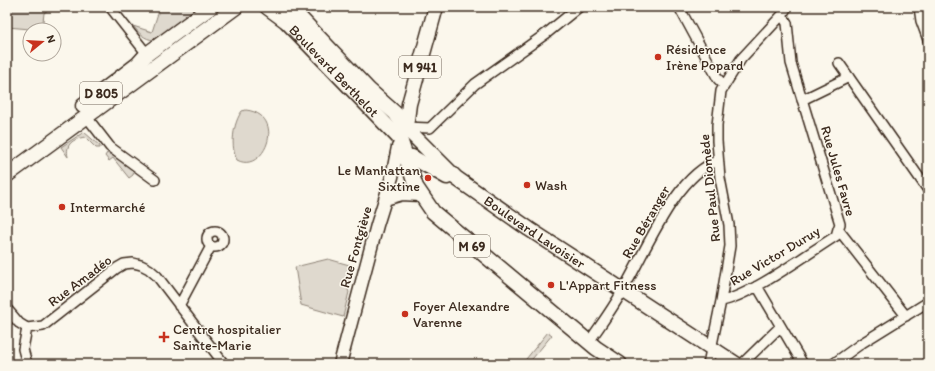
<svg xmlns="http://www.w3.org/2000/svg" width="935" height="371" viewBox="0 0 935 371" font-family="Itim,sans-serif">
  <rect width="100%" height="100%" fill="#fbf7ec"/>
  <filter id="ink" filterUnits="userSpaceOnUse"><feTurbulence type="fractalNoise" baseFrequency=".025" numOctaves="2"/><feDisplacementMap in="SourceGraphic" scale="8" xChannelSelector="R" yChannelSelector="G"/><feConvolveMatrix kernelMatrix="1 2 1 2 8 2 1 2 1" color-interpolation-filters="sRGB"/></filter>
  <g filter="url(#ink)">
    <path fill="#dfd9ce" stroke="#8d8276" d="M7 7H52L44 13 42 30 7 27Z
      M160 7H201L154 40C144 39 140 34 133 26L152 32Z
      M246 110C288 115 264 175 237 160 230 147 233 123 242 111Z
      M84 132 100 146V148H96L85 137C73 139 65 144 68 157L61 147Z
      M107 153C116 157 127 163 134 171L133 175 129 178 113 158 109 161 105 156Z
      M328 259 353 266 347 279H349L347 288 349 292 343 317 301 305 295 267Z
      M548 332 552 335 528 364H522Z"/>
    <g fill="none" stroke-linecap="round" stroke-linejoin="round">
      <g stroke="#3b2a1e" stroke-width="12">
        <path id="minor" d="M110 7 147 54
          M679 7 718 79 724 85
          M919 7 921 21 928 40
          M782 15 787 23 791 63 840 224 838 229 906 316
          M839 63 928 190
          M802 100 849 77
          M86 116 110 147 155 180
          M405 127 430 128 475 84 547 33 579 7
          M207 239a8 8 0 1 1 16 0a8 8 0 1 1-16 0Z
          M757 286 803 364
          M721 301C749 297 810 252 836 236L838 229
          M179 306 211 246
          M7 309 19 323 27 328 23 349 27 364
          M27 328 43 326 117 268 124 264 133 263 141 265 149 269 157 276 224 364
          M589 342C601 324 614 307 624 288 646 251 676 174 718 161
          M708 364 721 301 730 246 729 225 720 178 717 141V125L721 91 741 59 782 15 787 7
          M742 364 780 327
          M833 364 862 343 928 302"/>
      </g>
      <g stroke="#3b2a1e" stroke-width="15">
        <path id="secondary" d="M385 199 402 194 420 195
          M340 364 377 225 392 177 398 147"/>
      </g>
      <g stroke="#3b2a1e" stroke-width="17">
        <g id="primary">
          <path id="s1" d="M267 7 286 21 400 139"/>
          <path id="s2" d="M290 7 369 90 395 113 405 127 456 178 529 229 736 364"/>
          <path d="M83 106 138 64 147 54 211 7"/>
          <path d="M403 131 407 120 409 104 436 7"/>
          <path d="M400 139 416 187 433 212 596 348 620 364"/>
          <path d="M398 156 412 157 447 177"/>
          <path d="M7 175 236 7"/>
        </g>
      </g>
      <use href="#minor" stroke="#fbf7ec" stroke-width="9"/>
      <use href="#secondary" stroke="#fbf7ec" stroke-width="12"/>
      <use href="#primary" stroke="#fbf7ec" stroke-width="14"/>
    </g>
  </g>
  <g fill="#c8321e" stroke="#fbf7ec" stroke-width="1.5">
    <circle cx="658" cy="57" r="4"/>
    <circle cx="428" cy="178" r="4"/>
    <circle cx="527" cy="185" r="4"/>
    <circle cx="62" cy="207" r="4"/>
    <circle cx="551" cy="285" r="4"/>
    <circle cx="405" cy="314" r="4"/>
    <path d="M162 331h4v4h4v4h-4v4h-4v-4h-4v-4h4z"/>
  </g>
  <g text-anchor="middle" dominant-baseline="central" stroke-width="3" stroke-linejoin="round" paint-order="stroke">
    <g fill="#fbf7ec" stroke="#75685c" stroke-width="1">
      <rect x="399" y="56" width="42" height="22" rx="3"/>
      <rect x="80" y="82" width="42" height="22" rx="3"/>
      <rect x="454" y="235" width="36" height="22" rx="3"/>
    </g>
    <g font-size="13" font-weight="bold" fill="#3b2a1e">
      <text x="420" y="67">M 941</text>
      <text x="101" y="93">D 805</text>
      <text x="472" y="246">M 69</text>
    </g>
    <g font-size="14" fill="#3b2a1e" stroke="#fbf7ec" text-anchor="start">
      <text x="666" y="49">Résidence<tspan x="666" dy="16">Irène Popard</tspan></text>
      <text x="420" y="170" text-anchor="end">Le Manhattan<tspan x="420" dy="16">Sixtine</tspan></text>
      <text x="535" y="185">Wash</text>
      <text x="70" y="207">Intermarché</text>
      <text x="559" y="285">L'Appart Fitness</text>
      <text x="413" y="306">Foyer Alexandre<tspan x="413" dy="16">Varenne</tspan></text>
      <text x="173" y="329">Centre hospitalier<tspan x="173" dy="16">Sainte-Marie</tspan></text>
    </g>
    <g font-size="14" fill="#3b2a1e" stroke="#fbf7ec">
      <text stroke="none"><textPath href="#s1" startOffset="93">Boulevard Berthelot</textPath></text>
      <text transform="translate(838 171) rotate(74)">Rue Jules Favre</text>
      <text transform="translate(710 188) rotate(-96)">Rue Paul Diomède</text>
      <text transform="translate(646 222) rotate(-60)">Rue Béranger</text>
      <text stroke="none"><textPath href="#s2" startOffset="334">Boulevard Lavoisier</textPath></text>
      <text transform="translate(356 247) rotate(-74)">Rue Fontgiève</text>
      <text transform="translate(775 256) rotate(-31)">Rue Victor Duruy</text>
      <text transform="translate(80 281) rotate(-37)">Rue Amadéo</text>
    </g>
  </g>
  <rect width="935" height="371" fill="none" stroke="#fbf7ec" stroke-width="24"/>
  <rect x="12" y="12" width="911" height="347" fill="none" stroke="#3b2a1e" stroke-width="1.5" filter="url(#ink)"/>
  <g transform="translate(42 42) rotate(72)"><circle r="19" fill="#fbf7ec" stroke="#aea59a"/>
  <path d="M0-3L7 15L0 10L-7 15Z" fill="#c8321e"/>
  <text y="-6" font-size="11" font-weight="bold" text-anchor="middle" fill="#3b2a1e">N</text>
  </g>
</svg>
